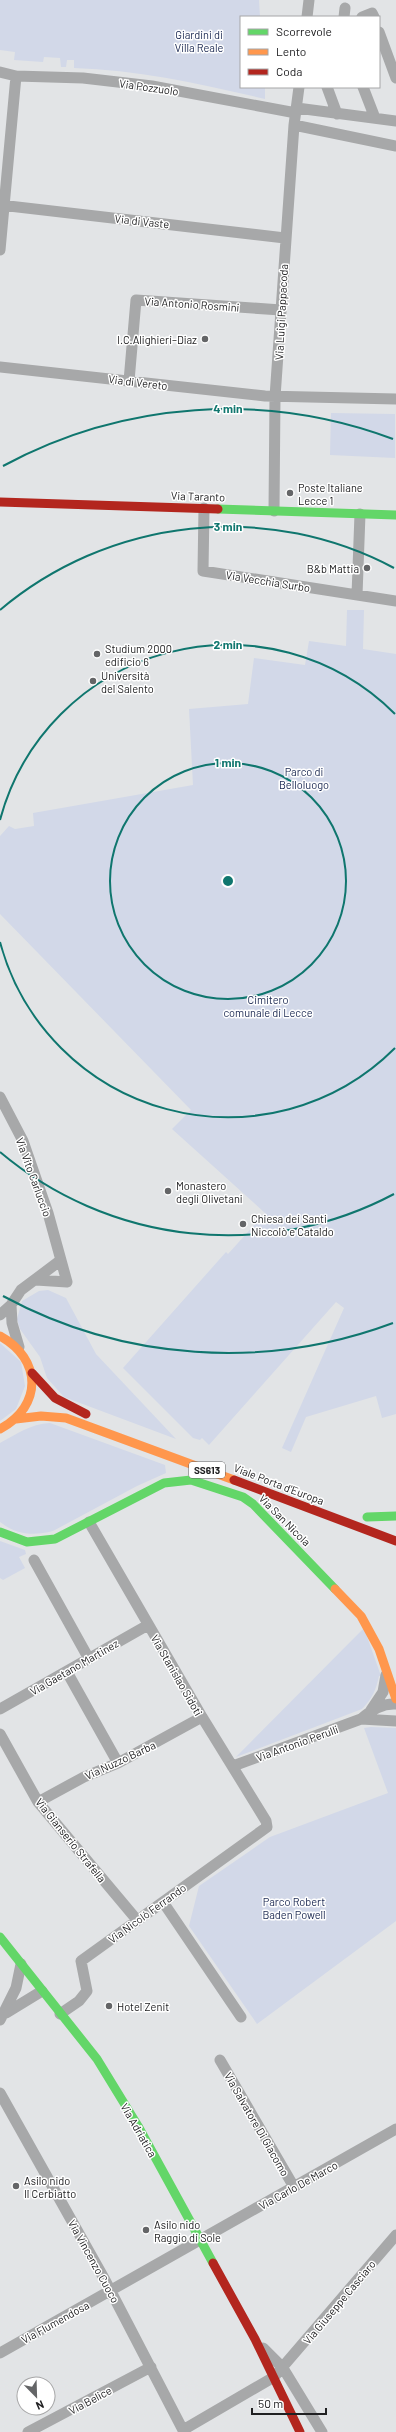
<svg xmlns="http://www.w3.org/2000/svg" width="396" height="2432" viewBox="0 0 396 2432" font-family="Barlow,sans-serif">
  <rect width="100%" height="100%" fill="#e2e4e6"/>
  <path fill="#d2d8e8" d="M0 0H259L260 17H241V87H265V99C202 84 138 70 74 68V60H67L66 67H61L60 58 44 57 43 62 14 60 15 52 0 50Z
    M331 413 395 414V458L330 455Z
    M347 610H364L363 649 396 654V1414L382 1418 376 1396 306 1417 291 1452 282 1448 344 1308 336 1302 209 1445 202 1438 200 1440 193 1438 123 1368 226 1252 228 1254 265 1213 172 1129 191 1110 0 914V836L9 826 15 829 34 826 33 813 193 785 189 709 248 704 254 658 305 665 309 641 346 646Z
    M48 1290 66 1298 96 1354 176 1439 64 1397 47 1378 40 1357 20 1329 17 1319 22 1301 39 1291Z
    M0 1343 21 1362 25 1386 16 1409 0 1421Z
    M50 1423 165 1465 166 1473 137 1486 53 1531C33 1536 17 1535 0 1522V1443C17 1434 30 1424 50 1423Z
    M0 1541 25 1550 26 1554 19 1557 25 1568 3 1580 0 1578Z
    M364 1628 381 1676H379C376 1690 372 1699 362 1709L236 1757Z
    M371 1727 396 1728V1921L257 2024 189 1926 199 1886 270 1837 388 1793 364 1728Z"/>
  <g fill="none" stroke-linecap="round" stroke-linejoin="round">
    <path stroke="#a7a8a9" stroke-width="11" d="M307 17 309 0
      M344 17 345 8
      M362 17 372 13 374 17
      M379 32 396 78
      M0 72 16 76 83 78 152 86 296 113
      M327 87 337 114
      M363 87 375 118
      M297 108 396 121
      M294 125 396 146
      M0 205 285 238
      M0 250 16 76
      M0 367 265 396 396 399
      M129 381 136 300 281 310
      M204 508 203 571 396 601
      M274 511 275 397 294 125 299 87
      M357 595 360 514
      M0 1097 23 1141 48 1213 67 1282 36 1280
      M11 1305 12 1323 19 1347
      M0 1315 11 1305 21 1290 61 1260
      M34 1560 89 1659
      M67 1672 118 1763
      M0 1709 148 1625
      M371 1710 383 1692 386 1675
      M361 1719C371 1710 382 1703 396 1704
      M0 1734 38 1802 137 1920
      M233 1766 361 1719 396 1721
      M38 1802 84 1777 118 1763 202 1717
      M163 1902 241 2017
      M6 2013 42 1991
      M60 2014 79 2001 87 1991 81 1961 267 1827 266 1821 202 1717 89 1522
      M0 2020 16 1988 21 1964
      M220 2060 294 2187
      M0 2093 105 2280 184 2432
      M263 2348 283 2368 322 2432
      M0 2353 396 2129
      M183 2430 274 2377 396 2235
      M28 2432 151 2367"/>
    <path stroke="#63d668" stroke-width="9" d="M218 509 396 515
      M367 1517 396 1516
      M0 1532 27 1542 55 1539 164 1483 191 1480 243 1497 253 1504 335 1589
      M0 1937 97 2059 138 2126 213 2263"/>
    <path stroke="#ff974d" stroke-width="9" d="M0 1336C42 1359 43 1406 0 1429
      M16 1419 41 1416 66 1418 234 1480
      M335 1589 361 1616 379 1649 396 1699"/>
    <path stroke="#b3261e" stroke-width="9" d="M0 502 218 509
      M32 1373 55 1398 86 1414
      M234 1480 396 1541
      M213 2263 255 2339 300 2432"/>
  </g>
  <g fill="none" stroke="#0f766e" stroke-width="2">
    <circle cx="228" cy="881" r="118"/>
    <path d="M395 1048A236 236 0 0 1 0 942M0 820A236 236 0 0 1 395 714"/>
    <path d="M394 1194A354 354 0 0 1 0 1152M0 610A354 354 0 0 1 394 568"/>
    <path d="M393 1323A472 472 0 0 1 3 1296M3 466A472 472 0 0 1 393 439"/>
  </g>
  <g fill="#646567" stroke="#fff" stroke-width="1.5">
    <circle cx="205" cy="339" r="4"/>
    <circle cx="290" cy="493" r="4"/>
    <circle cx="367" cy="568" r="4"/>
    <circle cx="97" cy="654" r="4"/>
    <circle cx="93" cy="681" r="4"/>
    <circle cx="168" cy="1191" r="4"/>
    <circle cx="243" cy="1224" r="4"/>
    <circle cx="109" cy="2006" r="4"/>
    <circle cx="16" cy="2186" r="4"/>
    <circle cx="146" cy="2230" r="4"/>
  </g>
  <g text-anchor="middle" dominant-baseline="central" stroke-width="3" stroke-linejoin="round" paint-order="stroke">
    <rect fill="#fff" stroke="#636364" stroke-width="1" x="189" y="1462" width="36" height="16" rx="3"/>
    <g font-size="10" font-weight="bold" fill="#202022">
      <text x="207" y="1470">SS613</text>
    </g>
    <g font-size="11" fill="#192750" stroke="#fff">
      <text x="199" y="34">Giardini di<tspan x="199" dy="13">Villa Reale</tspan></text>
      <text x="304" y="771">Parco di<tspan x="304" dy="13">Belloluogo</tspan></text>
      <text x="268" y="999">Cimitero<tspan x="268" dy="13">comunale di Lecce</tspan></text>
      <text x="294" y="1901">Parco Robert<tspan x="294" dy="13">Baden Powell</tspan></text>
    </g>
    <g font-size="11" fill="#202022" stroke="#fff">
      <text transform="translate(149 87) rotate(8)">Via Pozzuolo</text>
      <text transform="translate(142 221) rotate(6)">Via di Vaste</text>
      <text transform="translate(192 304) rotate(4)">Via Antonio Rosmini</text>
      <text transform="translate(281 312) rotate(-87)">Via Luigi Pappacoda</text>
      <text transform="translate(138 382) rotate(7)">Via di Vereto</text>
      <text transform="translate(198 496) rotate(2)">Via Taranto</text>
      <text transform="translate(268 581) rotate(9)">Via Vecchia Surbo</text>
      <text transform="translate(34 1177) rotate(70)">Via Vito Carluccio</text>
      <text transform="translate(279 1484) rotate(21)">Viale Porta d'Europa</text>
      <text transform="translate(285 1520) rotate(45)">Via San Nicola</text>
      <text transform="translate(74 1667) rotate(-30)">Via Gaetano Martinez</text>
      <text transform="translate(177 1675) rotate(60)">Via Stanislao Sidoti</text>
      <text transform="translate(297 1743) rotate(-20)">Via Antonio Perulli</text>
      <text transform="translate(120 1760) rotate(-25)">Via Nuzzo Barba</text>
      <text transform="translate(71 1840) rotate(51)">Via Gianserio Strafella</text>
      <text transform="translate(147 1913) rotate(-36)">Via Nicolò Ferrando</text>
      <text transform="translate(257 2124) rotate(60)">Via Salvatore Di Giacomo</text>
      <text transform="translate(139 2130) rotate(60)">Via Adriatica</text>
      <text transform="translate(298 2185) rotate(-29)">Via Carlo De Marco</text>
      <text transform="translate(94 2261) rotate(61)">Via Vincenzo Cuoco</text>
      <text transform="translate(339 2302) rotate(-50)">Via Giuseppe Casciaro</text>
      <text transform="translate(55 2322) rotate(-29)">Via Flumendosa</text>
      <text transform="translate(90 2400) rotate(-28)">Via Belice</text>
    </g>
    <g font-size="11" fill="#202022" stroke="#fff" text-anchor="start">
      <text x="197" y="339" text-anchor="end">I.C.Alighieri–Diaz</text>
      <text x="298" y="487">Poste Italiane<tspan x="298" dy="13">Lecce 1</tspan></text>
      <text x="359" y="568" text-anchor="end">B&amp;b Mattia</text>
      <text x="105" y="648">Studium 2000<tspan x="105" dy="13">edificio 6</tspan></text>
      <text x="101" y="675">Università<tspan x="101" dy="13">del Salento</tspan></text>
      <text x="176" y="1185">Monastero<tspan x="176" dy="13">degli Olivetani</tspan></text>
      <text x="251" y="1218">Chiesa dei Santi<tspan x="251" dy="13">Niccolò e Cataldo</tspan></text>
      <text x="117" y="2006">Hotel Zenit</text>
      <text x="24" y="2180">Asilo nido<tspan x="24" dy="13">Il Cerbiatto</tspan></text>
      <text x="154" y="2224">Asilo nido<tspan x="154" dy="13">Raggio di Sole</tspan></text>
    </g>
  </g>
  <circle cx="228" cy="881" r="6" fill="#0f766e" stroke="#fff" stroke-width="2"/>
  <g font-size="12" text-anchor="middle" font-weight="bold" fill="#0f766e" stroke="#fff" stroke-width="3" stroke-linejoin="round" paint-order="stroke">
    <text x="228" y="413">4 min</text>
    <text x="228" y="531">3 min</text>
    <text x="228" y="649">2 min</text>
    <text x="228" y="767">1 min</text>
  </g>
  <rect x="240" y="16" width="140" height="72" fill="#ffffff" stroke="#a6a6a7"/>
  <rect x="248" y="29" width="20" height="6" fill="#63d668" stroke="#a6a6a7"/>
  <text x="276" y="36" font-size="12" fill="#202022">Scorrevole</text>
  <rect x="248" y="49" width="20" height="6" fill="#ff974d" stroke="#a6a6a7"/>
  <text x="276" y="56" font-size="12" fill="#202022">Lento</text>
  <rect x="248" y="69" width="20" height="6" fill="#b3261e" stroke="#a6a6a7"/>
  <text x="276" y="76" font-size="12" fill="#202022">Coda</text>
  <g transform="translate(36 2396) rotate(157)"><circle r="19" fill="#ffffff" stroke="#a6a6a7"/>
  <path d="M0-3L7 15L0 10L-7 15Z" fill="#646567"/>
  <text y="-6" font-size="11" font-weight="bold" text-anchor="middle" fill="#202022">N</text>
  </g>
  <path d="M252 2408v6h74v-6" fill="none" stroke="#202022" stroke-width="2"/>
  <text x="258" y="2408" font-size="12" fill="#202022" stroke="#ffffff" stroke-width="3" paint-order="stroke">50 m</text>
</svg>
